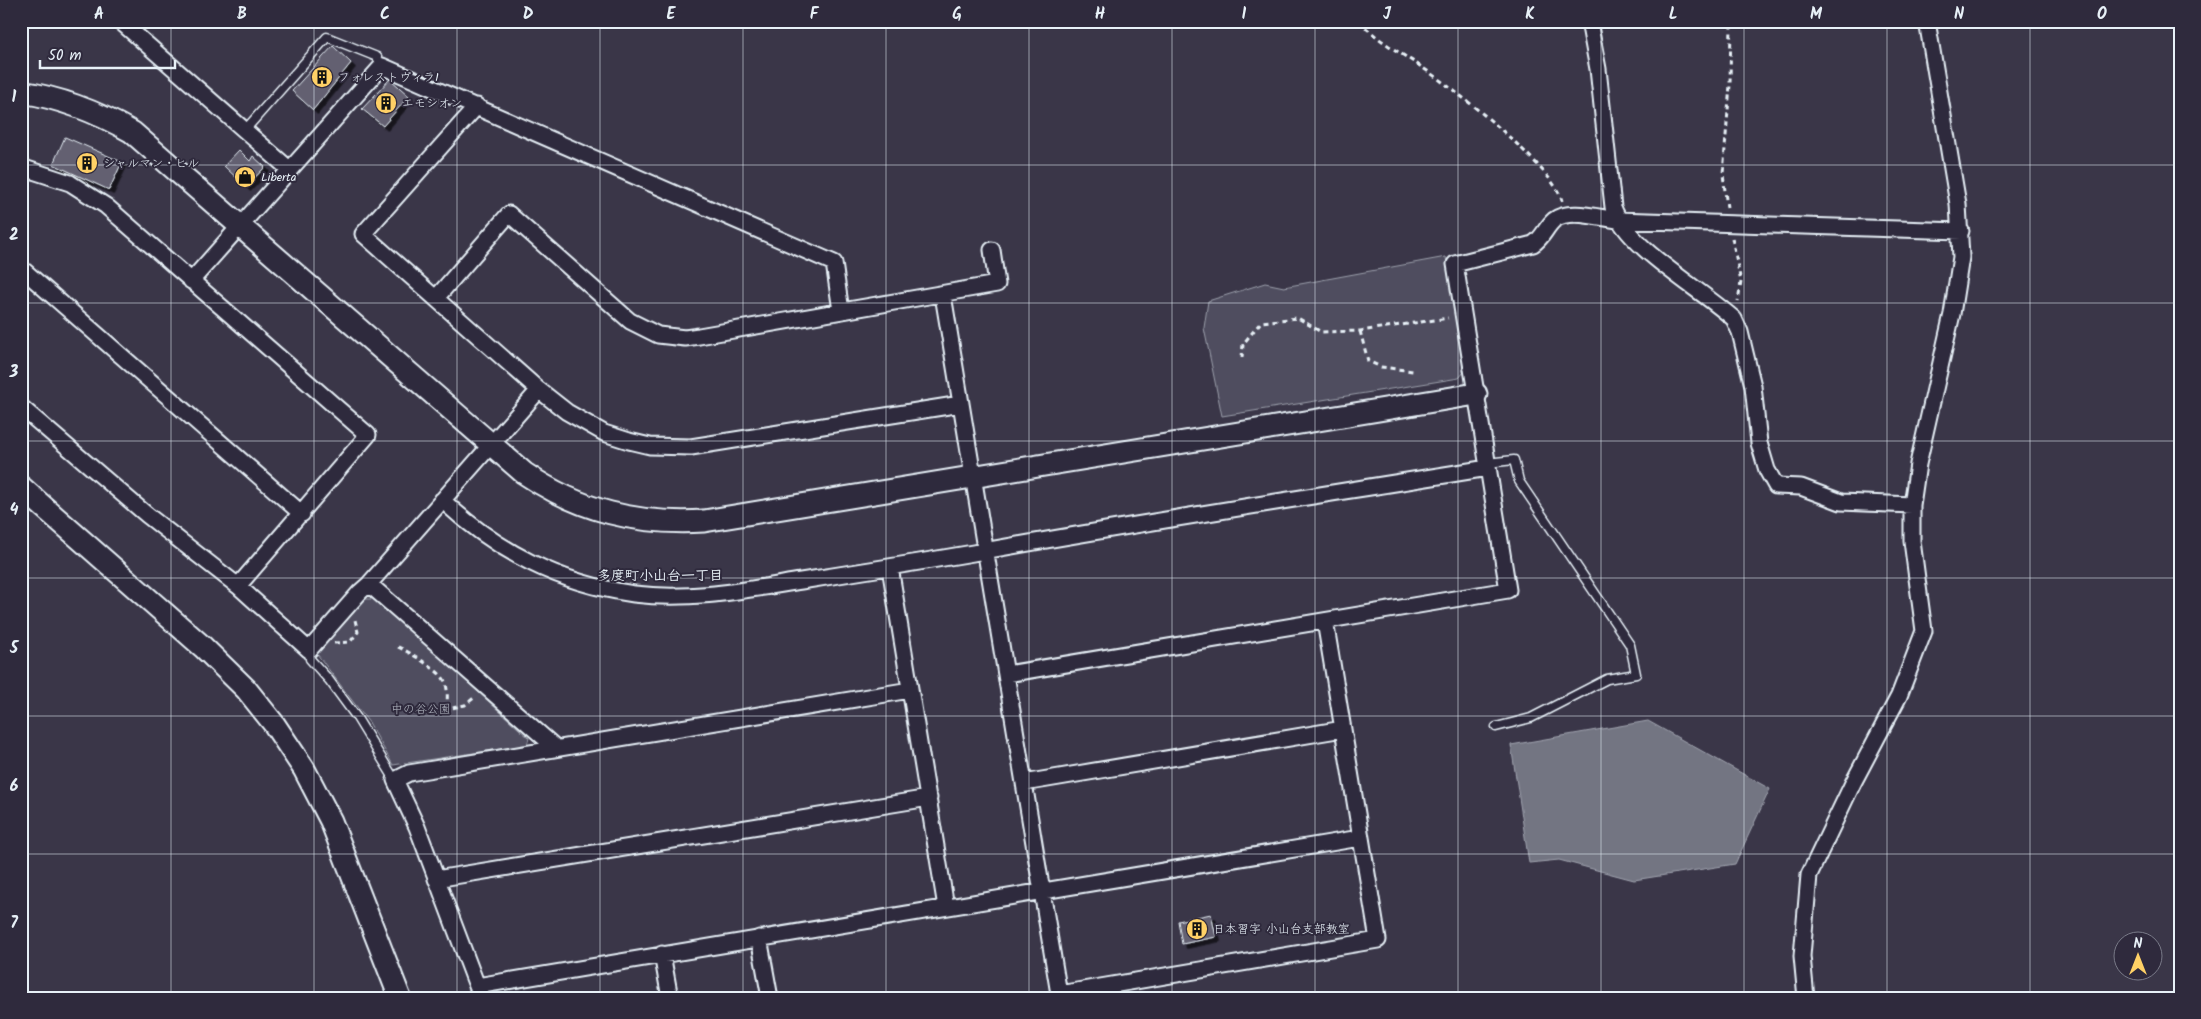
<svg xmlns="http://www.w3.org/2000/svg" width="2201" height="1019" viewBox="0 0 2201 1019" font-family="Kalam,'Klee One',sans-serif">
  <defs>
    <filter id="shadow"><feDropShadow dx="4.5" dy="4.5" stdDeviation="0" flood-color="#0009"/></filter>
  </defs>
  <rect width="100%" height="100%" fill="#3a3648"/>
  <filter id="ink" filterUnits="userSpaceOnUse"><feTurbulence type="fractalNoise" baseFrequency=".02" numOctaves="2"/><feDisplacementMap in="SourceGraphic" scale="10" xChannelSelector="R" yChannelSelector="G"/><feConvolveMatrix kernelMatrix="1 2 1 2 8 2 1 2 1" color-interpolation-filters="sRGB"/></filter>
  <g filter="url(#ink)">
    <path fill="#504e5f" stroke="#9ca0ac" d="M1446 257 1464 372 1459 378 1222 416 1204 328 1208 301 1265 283 1284 287Z
      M365 599H375L529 738 527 745 393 765 370 724 317 654V645L349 611Z"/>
    <path fill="#737482" stroke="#a2a6b1" d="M1648 721 1770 789 1735 864 1634 880 1559 860 1529 863 1511 745Z"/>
    <path fill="#636171" stroke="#e8f1f8" filter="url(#shadow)" d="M333 46 351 63 313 110 292 91Z
      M390 79 409 96 383 126 362 109Z
      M65 137 122 162 109 190 53 164Z
      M239 150 250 161 253 156 265 167 246 187 224 166Z
      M1211 914 1216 937 1182 944 1178 921Z"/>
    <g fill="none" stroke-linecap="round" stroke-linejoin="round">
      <g stroke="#e8f1f8" stroke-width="11">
        <path id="lane" d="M245 130 327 37 377 57 382 66
          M1487 463 1514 460 1519 481 1630 645 1636 674 1607 679 1531 718 1496 727
          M309 650 310 659 329 680 357 718 395 780"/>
      </g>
      <g stroke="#e8f1f8" stroke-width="19">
        <path id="street" d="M120 21 290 170
          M1589 21 1598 69 1613 207C1627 248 1701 289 1734 319L1740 332 1753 386 1759 443 1767 470 1776 486 1801 487 1841 502 1912 505
          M477 106 363 234 539 390 567 412 604 433 629 441 650 446 691 447 961 404
          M21 167 70 183 106 206 368 435 238 586
          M21 268 302 514
          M191 281 382 66 834 263 841 311
          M943 295 1059 994 1378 940 1325 621
          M436 298 509 214 630 321 658 335 685 338 699 336 997 284 992 250
          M21 407 147 515 238 586 309 650 360 592 369 584 539 390
          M442 500C497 551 557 583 634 594 691 601 745 590 801 581 858 572 915 563 973 553 1144 522 1316 496 1488 468
          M890 567 946 907
          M369 584 556 748
          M1007 674 1508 590 1455 264 1533 244C1543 238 1545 228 1554 220 1569 208 1599 218 1617 220L1961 231
          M910 690 409 773 395 780 417 827 477 986 1360 838
          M1024 783 1343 729
          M436 879 929 798
          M759 938 770 998
          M662 954 670 998
          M1806 998 1802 956 1809 875 1853 783 1899 696 1924 631 1912 541V505L1918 464 1952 314 1961 257 1958 204 1927 21"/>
      </g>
      <g stroke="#e8f1f8" stroke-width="25">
        <path id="secondary" d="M21 92C62 98 97 112 132 132L524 473C580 511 637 525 704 521L1476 394
          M21 487 203 647 246 689 274 724 304 769 331 821 400 998"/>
      </g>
      <path stroke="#e8f1f8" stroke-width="3" stroke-dasharray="5 4" stroke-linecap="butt" d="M1359 21C1377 40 1399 52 1420 66 1452 87 1554 167 1562 201
        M1727 208 1723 174 1730 85 1731 21
        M1732 238 1741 282 1738 301
        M1360 331 1368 361 1381 367 1413 371
        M1242 358 1243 344 1261 322 1298 318 1321 332 1360 331 1448 318
        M334 643 350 642 358 632 355 620
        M398 647C408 651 438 670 443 678 449 686 447 700 447 709
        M444 710 465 705 475 697"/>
      <use href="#lane" stroke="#2f2a3d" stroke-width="8"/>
      <use href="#street" stroke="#2f2a3d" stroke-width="15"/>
      <use href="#secondary" stroke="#2f2a3d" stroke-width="21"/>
    </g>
  </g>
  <path fill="none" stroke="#e8f1f8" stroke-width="1" stroke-opacity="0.55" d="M171 21V998M314 21V998M457 21V998M600 21V998M743 21V998M886 21V998M1029 21V998M1172 21V998M1315 21V998M1458 21V998M1601 21V998M1744 21V998M1887 21V998M2030 21V998M21 165H2180M21 303H2180M21 441H2180M21 578H2180M21 716H2180M21 854H2180"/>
  <defs>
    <g id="building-disc" transform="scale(1.125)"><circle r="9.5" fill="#ffd166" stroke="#2f2a3d"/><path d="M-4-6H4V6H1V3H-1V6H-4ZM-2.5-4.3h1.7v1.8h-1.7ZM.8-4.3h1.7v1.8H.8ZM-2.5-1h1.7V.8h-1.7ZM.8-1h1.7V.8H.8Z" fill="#111"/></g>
    <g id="shop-disc" transform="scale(1.125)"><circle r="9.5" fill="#ffd166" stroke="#2f2a3d"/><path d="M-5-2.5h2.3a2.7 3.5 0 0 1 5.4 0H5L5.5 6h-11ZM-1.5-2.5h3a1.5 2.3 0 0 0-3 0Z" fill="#111"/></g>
  </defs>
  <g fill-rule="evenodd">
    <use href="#building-disc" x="322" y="77"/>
    <use href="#building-disc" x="386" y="103"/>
    <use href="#building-disc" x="87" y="163"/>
    <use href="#shop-disc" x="245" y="177"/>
    <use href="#building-disc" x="1197" y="929"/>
  </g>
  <g text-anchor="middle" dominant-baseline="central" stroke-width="4" stroke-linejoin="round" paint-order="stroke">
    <g font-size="12" fill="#e8f1f8" stroke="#2f2a3d" text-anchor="start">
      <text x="338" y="77">フォレストヴィラ1</text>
      <text x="402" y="103">エモシオン</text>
      <text x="103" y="163">シャルマン・ヒル</text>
      <text x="261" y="177">Liberta</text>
      <text x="1213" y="929">日本習字 小山台支部教室</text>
    </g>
    <g font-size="12" fill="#b3b8c2" stroke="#2f2a3d">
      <text x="421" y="709">中の谷公園</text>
    </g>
    <g font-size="14" font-weight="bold" fill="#e8f1f8" stroke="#2f2a3d">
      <text x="660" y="576">多度町小山台一丁目</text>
    </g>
  </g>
  <rect width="2201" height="1019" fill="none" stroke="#2f2a3d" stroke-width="55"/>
  <g transform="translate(2138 956)"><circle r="24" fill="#2f2a3d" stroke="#797a88"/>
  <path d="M0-4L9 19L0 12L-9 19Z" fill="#ffd166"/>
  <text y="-8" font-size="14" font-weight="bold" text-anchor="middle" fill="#e8f1f8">N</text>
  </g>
  <path d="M40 60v8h135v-8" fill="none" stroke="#e8f1f8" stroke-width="2.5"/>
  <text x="48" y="60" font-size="15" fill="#e8f1f8" stroke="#2f2a3d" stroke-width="4" paint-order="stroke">50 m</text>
  <rect x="28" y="28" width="2146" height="964" fill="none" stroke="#e8f1f8" stroke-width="2"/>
  <g font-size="16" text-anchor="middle" font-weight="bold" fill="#e8f1f8">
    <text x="99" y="19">A</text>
    <text x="242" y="19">B</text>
    <text x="385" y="19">C</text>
    <text x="528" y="19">D</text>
    <text x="671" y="19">E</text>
    <text x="814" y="19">F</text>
    <text x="957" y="19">G</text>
    <text x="1100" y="19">H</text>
    <text x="1244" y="19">I</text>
    <text x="1387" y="19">J</text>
    <text x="1530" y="19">K</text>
    <text x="1673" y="19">L</text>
    <text x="1816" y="19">M</text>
    <text x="1959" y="19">N</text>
    <text x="2102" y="19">O</text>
    <text x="14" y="102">1</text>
    <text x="14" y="240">2</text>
    <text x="14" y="377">3</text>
    <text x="14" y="515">4</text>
    <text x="14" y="653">5</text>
    <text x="14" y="791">6</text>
    <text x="14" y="928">7</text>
  </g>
</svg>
